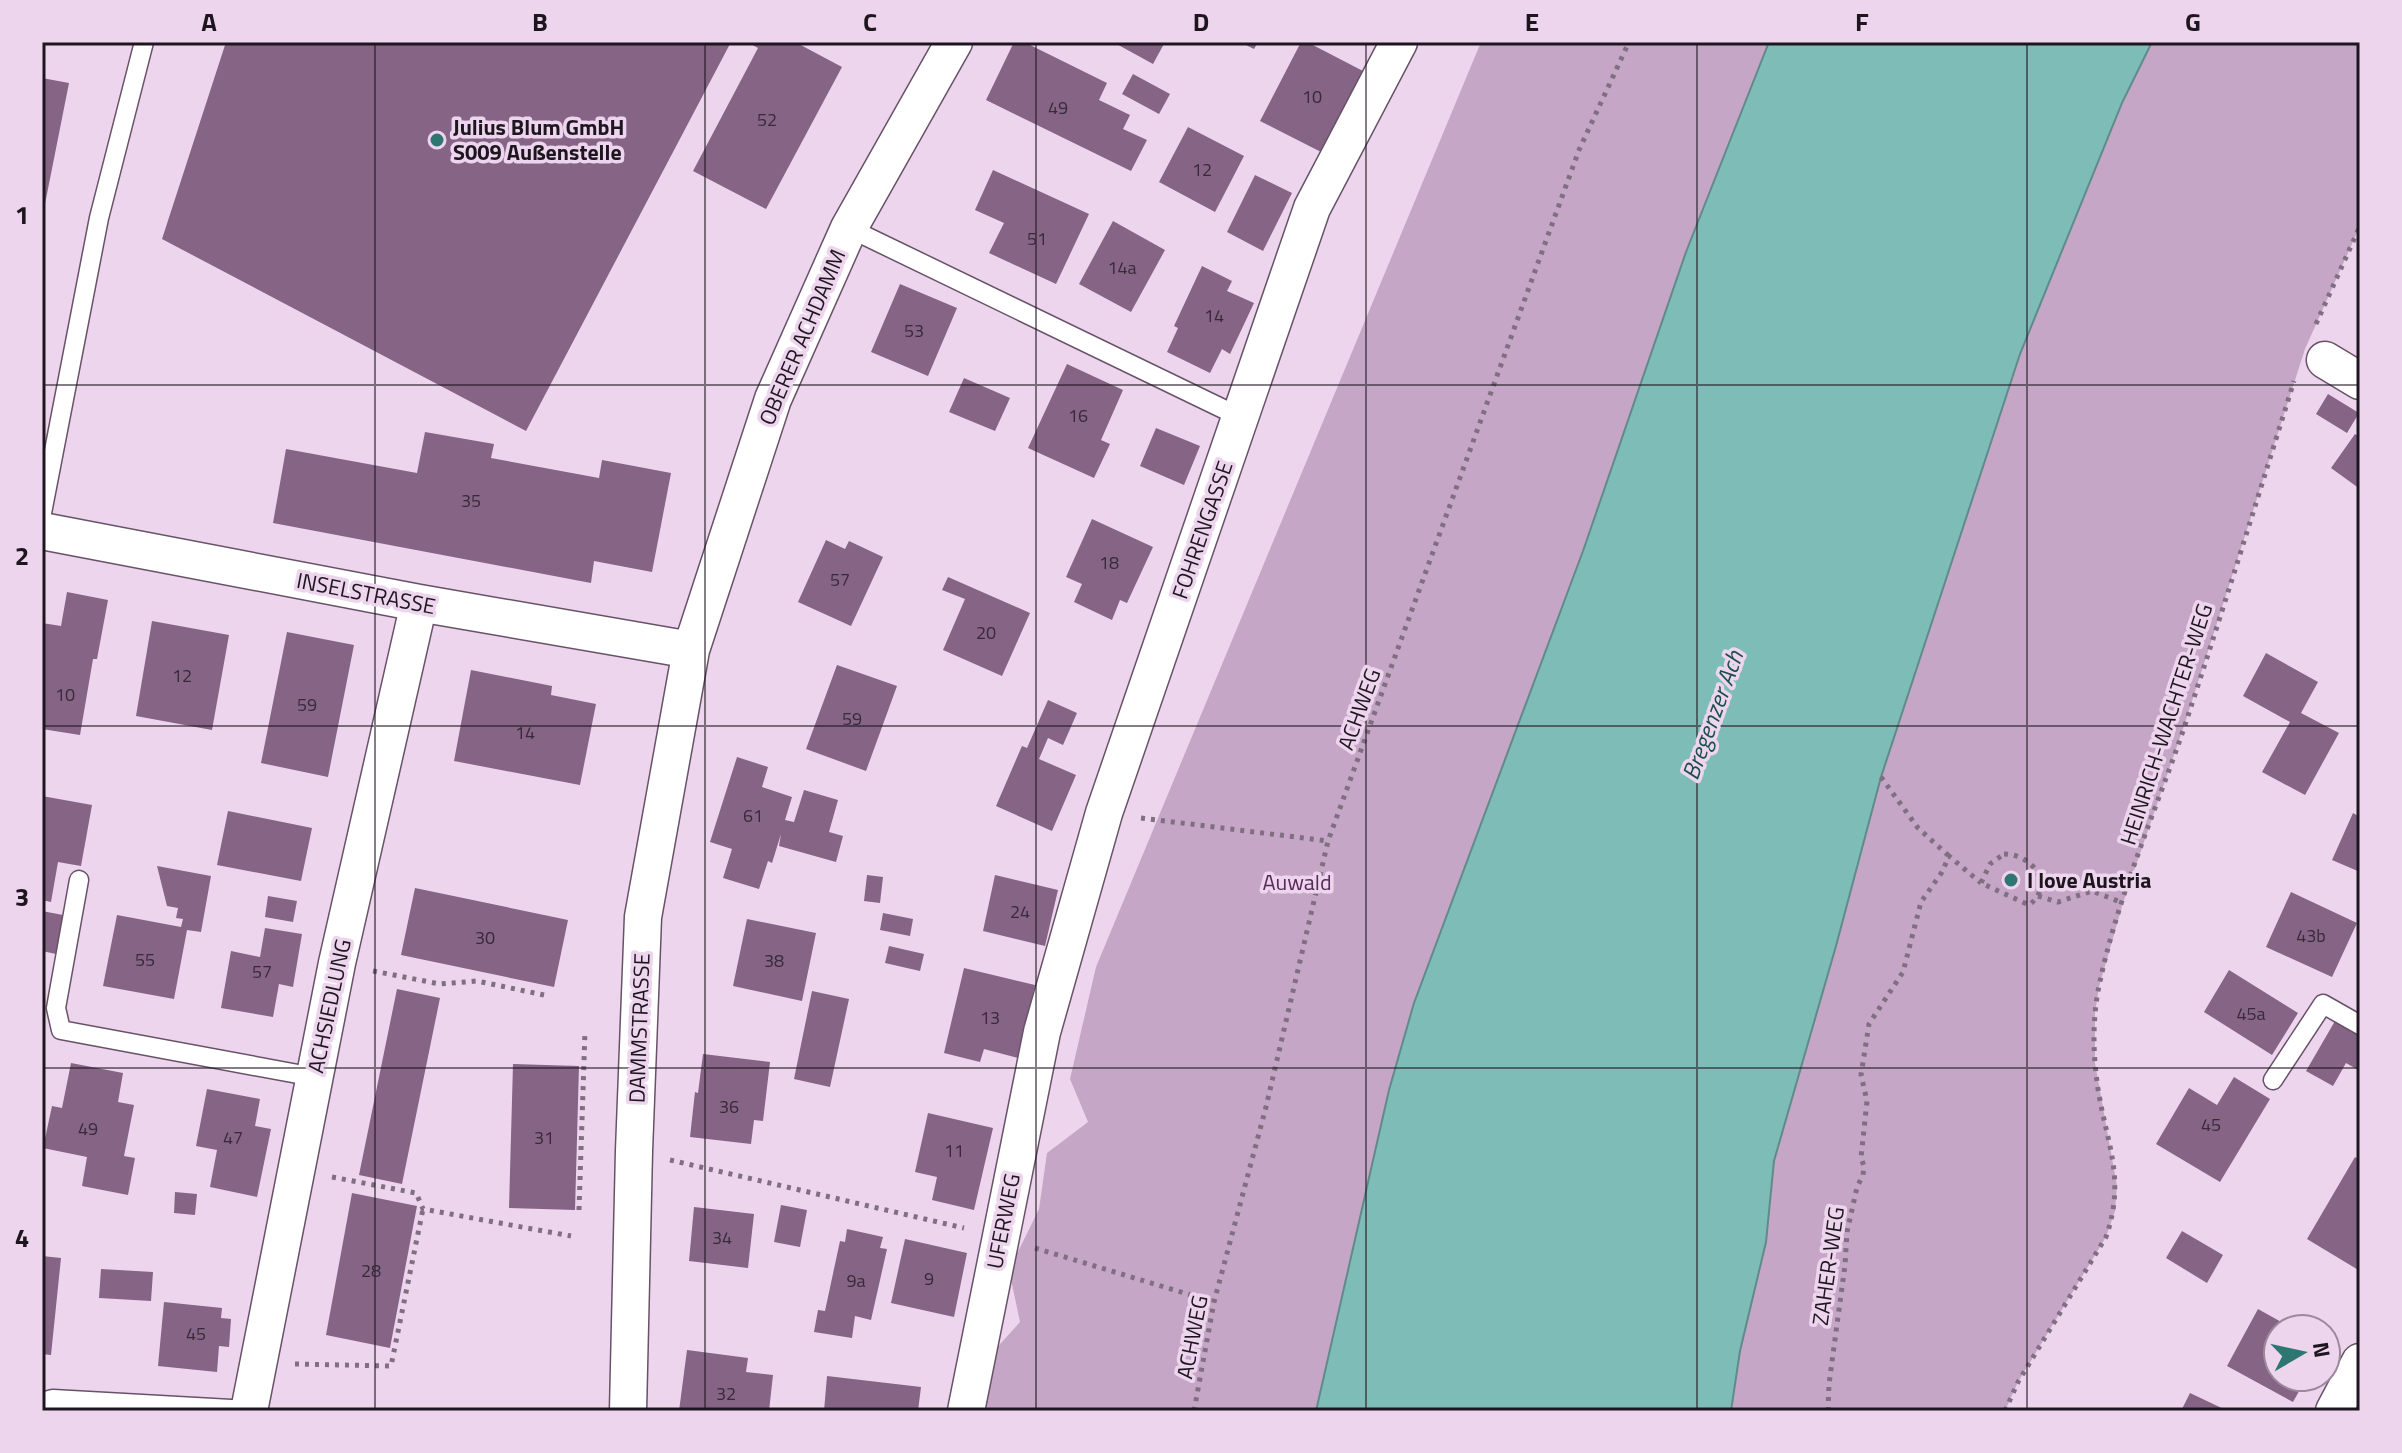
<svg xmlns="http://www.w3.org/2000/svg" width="2402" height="1453" viewBox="0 0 2402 1453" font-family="'Titillium Web',sans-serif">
  <rect width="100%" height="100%" fill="#eed5ee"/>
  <path fill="#c6a6c6" d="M1481 42H1769L1686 252 1583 551 1414 1003 1389 1090 1316 1411H983L993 1352 1020 1322 1009 1270 1039 1209 1047 1153 1088 1122 1070 1079 1096 967Z
    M2152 42H2360V226L2305 349 2184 726 2123 903 2099 987 2095 1013V1063L2117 1186 2115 1211 2106 1237 2018 1382 2005 1411H1731L1740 1351 1766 1242 1774 1161 1836 946 1881 777 2020 354 2123 103Z"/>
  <path fill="#7ebcb8" stroke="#618a8a" stroke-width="2" d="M1769 42H2152L2122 103 2020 354 1881 777 1836 946 1774 1161 1766 1242 1740 1351 1731 1411H1316L1389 1090 1414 1003 1583 551 1686 252Z"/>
  <path fill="#856486" d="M226 42H731L526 431 162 239Z
    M747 42H795L842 67 766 209 693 171 758 48Z
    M1014 42H1024L1107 83 1099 100 1130 115 1123 129 1147 140 1131 171 986 100Z
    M1113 42H1165L1153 64Z
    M1240 42H1258L1254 49Z
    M1301 42H1307L1363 71 1321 152 1260 121Z
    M1133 74 1170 94 1159 114 1122 94Z
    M42 78 69 83 43 214H42Z
    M1188 127 1244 156 1215 212 1159 182Z
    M993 170 1089 214 1056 284 989 253 1004 223 975 210Z
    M1255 175 1292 193 1263 251 1227 232Z
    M1113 221 1165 250 1131 312 1079 284Z
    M1202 266 1232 281 1227 291 1254 303 1230 354 1222 349 1210 373 1167 352 1178 328 1174 326Z
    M900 284 957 308 928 376 871 352Z
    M1067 364 1123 390 1101 440 1110 444 1094 478 1028 448Z
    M964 378 1010 398 995 431 949 412Z
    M2328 394 2359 413 2347 433 2316 414Z
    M1156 428 1200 446 1184 485 1140 466Z
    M425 432 494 444 491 458 599 478 602 460 671 473 652 572 594 561 591 583 273 523 286 449 417 473Z
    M2355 434 2360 437V489L2331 468Z
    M1092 519 1153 547 1127 603 1120 600 1112 620 1074 602 1082 584 1066 577Z
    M826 540 845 549 849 541 883 557 851 626 798 602Z
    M948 577 1030 613 1002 676 943 650 965 599 942 590Z
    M67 592 108 600 97 659H93L80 735 42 729V623L61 626Z
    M152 621 229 635 212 730 136 716Z
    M287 632 354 645 328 777 261 763Z
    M2266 653 2318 682 2301 713 2339 733 2305 795 2262 772 2290 722 2243 696Z
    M837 665 897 686 866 771 806 749Z
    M471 670 552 686 551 695 596 704 580 785 454 761Z
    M1048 700 1077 713 1063 745 1048 738 1039 759 1076 775 1052 831 996 806 1022 746 1027 748Z
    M737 757 768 767 762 787 792 797 785 820 794 822 804 790 838 800 829 832 843 836 836 862 779 846 781 834 772 863 768 861 759 889 723 878 732 849 710 842Z
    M42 796 92 805 81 866 58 862 51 902 42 900Z
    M228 811 312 828 301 881 217 865Z
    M2353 813 2360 817V872L2332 860Z
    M157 866 211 876 201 932 187 930 174 999 103 986 117 915 181 927 183 919 176 918 178 908 167 906Z
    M867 875 883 877 880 903 864 901Z
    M995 875 1058 890 1045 946 983 931Z
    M415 888 568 920 554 987 401 955Z
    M2291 892 2357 923 2332 977 2266 947Z
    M268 896 297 901 293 922 265 917Z
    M42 911 63 915 56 954 42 951Z
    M883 913 913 919 910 936 880 930Z
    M747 919 816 933 802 1001 733 986Z
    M265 928 302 934 293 987 279 984 273 1017 221 1008 231 951 260 957Z
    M889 946 924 954 920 971 885 963Z
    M964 968 1035 985 1018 1058 984 1049 980 1062 944 1053Z
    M2229 970 2298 1013 2272 1055 2204 1012Z
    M397 989 440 998 402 1184 359 1175Z
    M812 991 849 999 830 1087 794 1079Z
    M2335 1021 2360 1036V1071L2346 1063 2333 1086 2306 1071Z
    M703 1054 770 1062 763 1121 754 1120 751 1144 690 1137 695 1092 698 1093Z
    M71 1063 123 1073 118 1102 134 1105 124 1156 135 1158 128 1195 82 1186 87 1157 43 1148 52 1106 62 1108Z
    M513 1064 579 1066 575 1210 509 1208Z
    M2234 1077 2270 1099 2220 1182 2156 1144 2189 1088 2217 1105Z
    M207 1089 260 1099 255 1126 271 1129 257 1197 210 1187 217 1150 196 1146Z
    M928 1113 993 1128 974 1210 932 1200 937 1177 915 1172Z
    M2355 1157 2360 1160V1271L2307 1239Z
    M175 1192 197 1194 195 1215 174 1213Z
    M352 1193 417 1206 390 1348 326 1335Z
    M781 1205 807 1210 800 1247 774 1242Z
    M694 1207 754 1214 748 1268 689 1261Z
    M847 1229 883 1237 880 1248 887 1249 871 1320 855 1316 852 1338 814 1332 818 1310 825 1311 840 1241 845 1242Z
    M2182 1231 2223 1255 2207 1283 2166 1258Z
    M905 1239 967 1253 954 1317 891 1303Z
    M42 1256 61 1258 51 1355 42 1354Z
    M101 1269 153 1272 151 1301 99 1298Z
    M164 1302 222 1308 221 1318 231 1319 229 1347 219 1346 217 1372 158 1366Z
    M2258 1309 2294 1329H2278V1377H2307L2293 1402 2227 1366Z
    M687 1350 748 1358 746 1372 773 1375 769 1411H679Z
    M827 1376 921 1387 918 1411H824Z
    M2190 1393 2228 1411H2181Z"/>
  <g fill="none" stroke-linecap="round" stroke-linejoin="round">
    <g stroke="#675267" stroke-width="21">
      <path id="lane" d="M849 228 1240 417
        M42 513 99 218 144 42
        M79 880 56 1008 61 1030 314 1077
        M2273 1080 2323 1004 2360 1025
        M42 1402 53 1399 249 1410"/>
    </g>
    <g stroke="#675267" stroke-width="39">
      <path id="street" d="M2325 360 2360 381
        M42 531 419 603 691 650
        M249 1411 337 963 419 603
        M628 1411 634 1151 643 917 691 650 773 399 849 228 954 42
        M966 1411 1042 1032 1104 813 1312 208 1399 42
        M2334 1411 2360 1362"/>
    </g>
    <path stroke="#7f6f80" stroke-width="5" stroke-dasharray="4 6" stroke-linecap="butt" d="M2316 324 2360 226
      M1881 777 1918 828 1949 856
      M1141 818 1328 841
      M2004 854C2032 854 2056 885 2029 905L1981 883 1990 864Z
      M2038 896 2058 902 2092 891 2123 903
      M373 971 440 984 477 981 544 995
      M670 1160 964 1228
      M332 1177 416 1193 423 1209 571 1236
      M579 1210 585 1031
      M1035 1248 1214 1302
      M295 1364 391 1366 423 1209
      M1194 1411 1214 1302 1266 1107 1328 841 1579 150 1629 42
      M1828 1411 1829 1384 1845 1265 1847 1232 1857 1187 1863 1175 1864 1166 1861 1158 1867 1101 1861 1075 1869 1024 1903 972 1921 902 1942 872 1949 856 1981 883
      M2005 1411 2018 1382 2106 1237C2126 1179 2107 1145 2098 1089 2093 1055 2092 1020 2099 986 2117 898 2155 813 2184 728 2222 613 2258 497 2294 381"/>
    <use href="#lane" stroke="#fff" stroke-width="18"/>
    <use href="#street" stroke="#fff" stroke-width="36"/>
  </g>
  <path fill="none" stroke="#1e161f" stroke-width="2" stroke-opacity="0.55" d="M375 42V1411M705 42V1411M1036 42V1411M1366 42V1411M1697 42V1411M2027 42V1411M42 385H2360M42 726H2360M42 1068H2360"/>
  <g fill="#2d7672" stroke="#eed5ee" stroke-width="3">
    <circle cx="437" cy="140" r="8"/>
    <circle cx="2011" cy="880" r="8"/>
  </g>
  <g text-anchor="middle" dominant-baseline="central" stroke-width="7" stroke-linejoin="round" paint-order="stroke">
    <g font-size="18" fill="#382a39">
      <text x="1312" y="96">10</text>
      <text x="1058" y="107">49</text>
      <text x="767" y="119">52</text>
      <text x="1202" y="169">12</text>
      <text x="1037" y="238">51</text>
      <text x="1122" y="267">14a</text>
      <text x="1214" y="315">14</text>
      <text x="914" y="330">53</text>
      <text x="1078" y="415">16</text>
      <text x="471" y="500">35</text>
      <text x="1109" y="562">18</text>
      <text x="840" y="579">57</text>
      <text x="986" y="632">20</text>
      <text x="182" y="675">12</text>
      <text x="65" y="694">10</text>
      <text x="307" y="704">59</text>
      <text x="852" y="718">59</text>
      <text x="525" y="732">14</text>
      <text x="753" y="815">61</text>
      <text x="1020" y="911">24</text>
      <text x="2311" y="935">43b</text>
      <text x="485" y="937">30</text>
      <text x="145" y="959">55</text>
      <text x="774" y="960">38</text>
      <text x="262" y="971">57</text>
      <text x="2251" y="1013">45a</text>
      <text x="990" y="1017">13</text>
      <text x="729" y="1106">36</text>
      <text x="2211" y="1124">45</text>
      <text x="88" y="1128">49</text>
      <text x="233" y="1137">47</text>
      <text x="544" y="1137">31</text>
      <text x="954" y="1150">11</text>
      <text x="722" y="1237">34</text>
      <text x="371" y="1270">28</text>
      <text x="929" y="1278">9</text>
      <text x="856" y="1280">9a</text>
      <text x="196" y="1333">45</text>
      <text x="726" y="1393">32</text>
    </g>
    <g font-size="22" font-weight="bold" fill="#1e161f" stroke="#eed5ee" text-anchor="start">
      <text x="453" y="127">Julius Blum GmbH<tspan x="453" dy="25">S009 Außenstelle</tspan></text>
      <text x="2027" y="880">I love Austria</text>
    </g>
    <g font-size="22" fill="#1e161f" stroke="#eed5ee">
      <text transform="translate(802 337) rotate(-67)">OBERER ACHDAMM</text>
      <text transform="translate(1202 530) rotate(-71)">FOHRENGASSE</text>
      <text transform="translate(366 593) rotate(11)">INSELSTRASSE</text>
      <text transform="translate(1359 709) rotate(-70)">ACHWEG</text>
      <text transform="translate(2166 724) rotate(-72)">HEINRICH-WACHTER-WEG</text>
      <text transform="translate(329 1006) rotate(-78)">ACHSIEDLUNG</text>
      <text transform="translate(639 1028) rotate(-88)">DAMMSTRASSE</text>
      <text transform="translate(1003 1221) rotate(-79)">UFERWEG</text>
      <text transform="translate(1828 1266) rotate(-82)">ZAHER-WEG</text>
      <text transform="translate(1192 1337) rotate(-79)">ACHWEG</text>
    </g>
    <g font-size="22" fill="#572a59" stroke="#eed5ee">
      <text x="1297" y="882">Auwald</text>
    </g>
    <g font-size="24" font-style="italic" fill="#19504d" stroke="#eed5ee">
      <text transform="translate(1712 715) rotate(-70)">Bregenzer Ach</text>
    </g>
  </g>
  <rect width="2402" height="1453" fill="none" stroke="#eed5ee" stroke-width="88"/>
  <g transform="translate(2302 1353) rotate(81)"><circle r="38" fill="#eed5ee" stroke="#9b899b" stroke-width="2"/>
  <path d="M0-6L14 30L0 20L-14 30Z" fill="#2d7672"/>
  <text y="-12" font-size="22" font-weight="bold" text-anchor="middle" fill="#1e161f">N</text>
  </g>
  <rect x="44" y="44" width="2314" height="1365" fill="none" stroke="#1e161f" stroke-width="3"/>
  <g font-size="26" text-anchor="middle" font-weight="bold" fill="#1e161f">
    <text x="209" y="31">A</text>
    <text x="540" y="31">B</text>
    <text x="870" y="31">C</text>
    <text x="1201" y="31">D</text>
    <text x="1532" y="31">E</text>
    <text x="1862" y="31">F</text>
    <text x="2193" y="31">G</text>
    <text x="22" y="224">1</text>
    <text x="22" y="565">2</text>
    <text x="22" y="906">3</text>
    <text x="22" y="1247">4</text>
  </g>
</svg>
